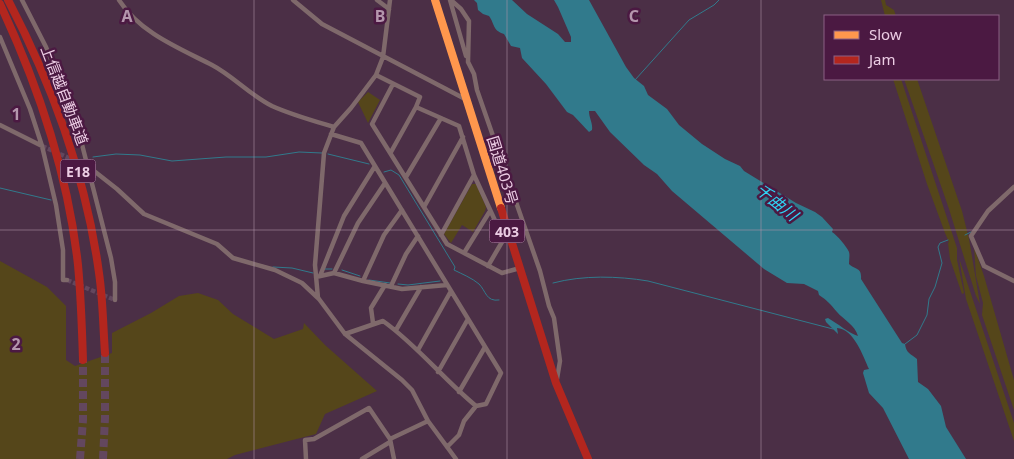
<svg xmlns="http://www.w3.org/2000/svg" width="1014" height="459" viewBox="0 0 1014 459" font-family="'Noto Sans','Noto Sans JP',sans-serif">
  <rect width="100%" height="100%" fill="#4b2f46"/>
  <path fill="#55461a" d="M881 0H885L886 5 894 10 896 16H885Z
    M893 79H901L957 248V260L964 293 962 294 950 259 948 243 949 242 945 233 927 184Z
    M904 79H917L962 211 969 239 980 304 976 296 949 209Z
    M368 92 380 100 368 123 358 102Z
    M472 184H476L486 207 485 211 473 232 462 225 451 243 444 234Z
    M974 247 984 276 1014 380V410L982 315 983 303 976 276Z
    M959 258 1014 423V441L966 299Z
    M0 261 47 287 66 306V360L75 366 112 353V333L151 313 179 296 198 293 218 300 233 314 274 339 303 329 304 323 325 345 377 391 325 414 316 434 235 455 227 459H0Z"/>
  <path fill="#317a8c" d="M474 0H512L527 14 558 34 565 42H571V37L558 7 554 0H589L626 67 634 78 644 86 648 95 667 109 679 125 702 144 725 159 740 166 744 171 796 203 815 212 822 217 833 229 832 232C837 235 847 247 849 252 850 255 849 260 849 264 855 270 862 267 861 279L902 343 905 344C906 353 911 354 917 359L918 382 928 389 941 406 946 427 966 459H909L883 408 869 393 863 373 864 370 869 369C863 356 854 329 837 328L838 334 826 322 825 319 828 318C837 323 850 334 858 336 855 325 844 320 837 312 831 305 827 300 819 295L818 291 804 284 787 283 764 269 672 191 657 174 644 165 610 132 595 111H589C589 118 593 123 592 130L589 132 573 115 567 112 546 84 522 58 520 48 511 46 504 34C492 30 495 24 489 16L483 14 478 10 477 3Z"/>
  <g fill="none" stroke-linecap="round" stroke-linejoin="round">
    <path stroke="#317a8c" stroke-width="1" d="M635 80 689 20 714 5 719 0
      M328 154 369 164
      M93 157 116 154 140 155 172 161 226 157H266L299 152 322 153
      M384 172 391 170 399 175 455 267 454 270C462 274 472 278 479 284 486 291 486 302 499 300
      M0 188 51 200
      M965 235 971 232
      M273 267 292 268 313 273
      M324 269H332
      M342 270 360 276
      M369 280 390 283
      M553 283C583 275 618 276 648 281L833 329
      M398 284 408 285 440 281
      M905 344 917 335 927 315 929 299 935 287 942 263 938 247 940 243 948 240"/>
    <path stroke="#63475e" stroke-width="4.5" stroke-dasharray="4.5 2" stroke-linecap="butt" d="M42 146 89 167
      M67 280 115 300"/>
    <path stroke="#63475e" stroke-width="8" stroke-dasharray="8 4" stroke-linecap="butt" d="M80 459 83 420V360
      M103 459 105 418V353"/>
    <path stroke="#7f696b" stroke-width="4.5" d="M22 0 46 47 76 121 111 258 115 282V300
      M119 0C140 33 179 48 212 65 233 76 250 95 272 106 292 115 314 121 334 127
      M293 0 322 24 467 100
      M377 0 389 9
      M450 0 466 56
      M451 0 461 9 469 21 468 62 474 74 477 90 540 271 549 306 554 318 560 361 557 379
      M0 37 30 109 42 146 56 205 63 250V280H67
      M376 75 420 97 416 107 459 126 474 175 498 227 502 242 488 266
      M393 84 372 124 447 244 502 273 520 268
      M0 125 42 146
      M331 134 361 143 501 373 486 404 476 406C443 379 417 345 383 321L345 334
      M391 152 416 107
      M89 167 117 189 144 214 217 244 233 258 275 270 302 283 319 299 345 334 402 380 412 390 428 421 456 459
      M406 177 441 118
      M1014 187 988 211 971 236 984 266 1014 281
      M424 207 463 137
      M441 235 474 175
      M464 253 490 211
      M334 273 358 223 385 183
      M320 276 344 216 375 166
      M316 277 334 273 363 281 402 289 447 285
      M363 281 384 235 402 210
      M391 286 406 254 418 236
      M318 298 315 265 324 153 334 127 351 108 376 75 383 57 390 0
      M373 323 371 308 385 285
      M396 330 421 287
      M418 350 451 291
      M438 372 468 319
      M459 392 485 347
      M390 439 428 421
      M447 447 459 435 464 421 476 406
      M306 459 305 440 314 439 369 408 390 439 394 459
      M362 459 390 442"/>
    <path stroke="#ff974d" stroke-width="8" d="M435 0 501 208"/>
    <path stroke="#b3261e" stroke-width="8" d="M8 0C53 86 86 177 99 273 103 300 103 326 105 353
      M0 4C39 87 68 173 78 265 81 297 82 328 83 360
      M501 208 556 383 588 459"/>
  </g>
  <path fill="none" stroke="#b496ad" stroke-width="1" stroke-opacity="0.55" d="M254 0V459M507 0V459M761 0V459M0 230H1014"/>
  <g text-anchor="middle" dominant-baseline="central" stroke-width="5" stroke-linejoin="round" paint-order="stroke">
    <g fill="#4b1942" stroke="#bc97b3" stroke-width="1">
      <rect x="60.5" y="159.5" width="35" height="23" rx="4"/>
      <rect x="489.5" y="219.5" width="35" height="23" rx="4"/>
    </g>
    <g font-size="14" font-weight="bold" fill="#eccde4">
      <text x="78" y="171">E18</text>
      <text x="507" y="231">403</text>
    </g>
    <g font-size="15" fill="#eccde4" stroke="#4b1942">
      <text transform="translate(65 95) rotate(69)">上信越自動車道</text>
      <text transform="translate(503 170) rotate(73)">国道403号</text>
    </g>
    <g font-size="16" font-style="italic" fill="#2fd4f4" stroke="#4b1942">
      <text transform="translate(777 202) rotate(39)">千曲川</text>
    </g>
  </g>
  <g font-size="16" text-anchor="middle" font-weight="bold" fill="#b496ad" stroke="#4b1942" stroke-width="5" stroke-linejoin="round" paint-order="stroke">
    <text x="127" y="22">A</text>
    <text x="380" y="22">B</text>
    <text x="634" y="22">C</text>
    <text x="16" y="120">1</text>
    <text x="16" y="350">2</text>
  </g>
  <rect x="824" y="15" width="175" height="65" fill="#4b1942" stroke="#8b6183"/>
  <rect x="834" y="31" width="25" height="8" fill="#ff974d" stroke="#8b6183"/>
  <text x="869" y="40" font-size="15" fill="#eccde4">Slow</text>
  <rect x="834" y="56" width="25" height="8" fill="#b3261e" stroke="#8b6183"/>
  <text x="869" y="65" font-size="15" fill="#eccde4">Jam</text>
</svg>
